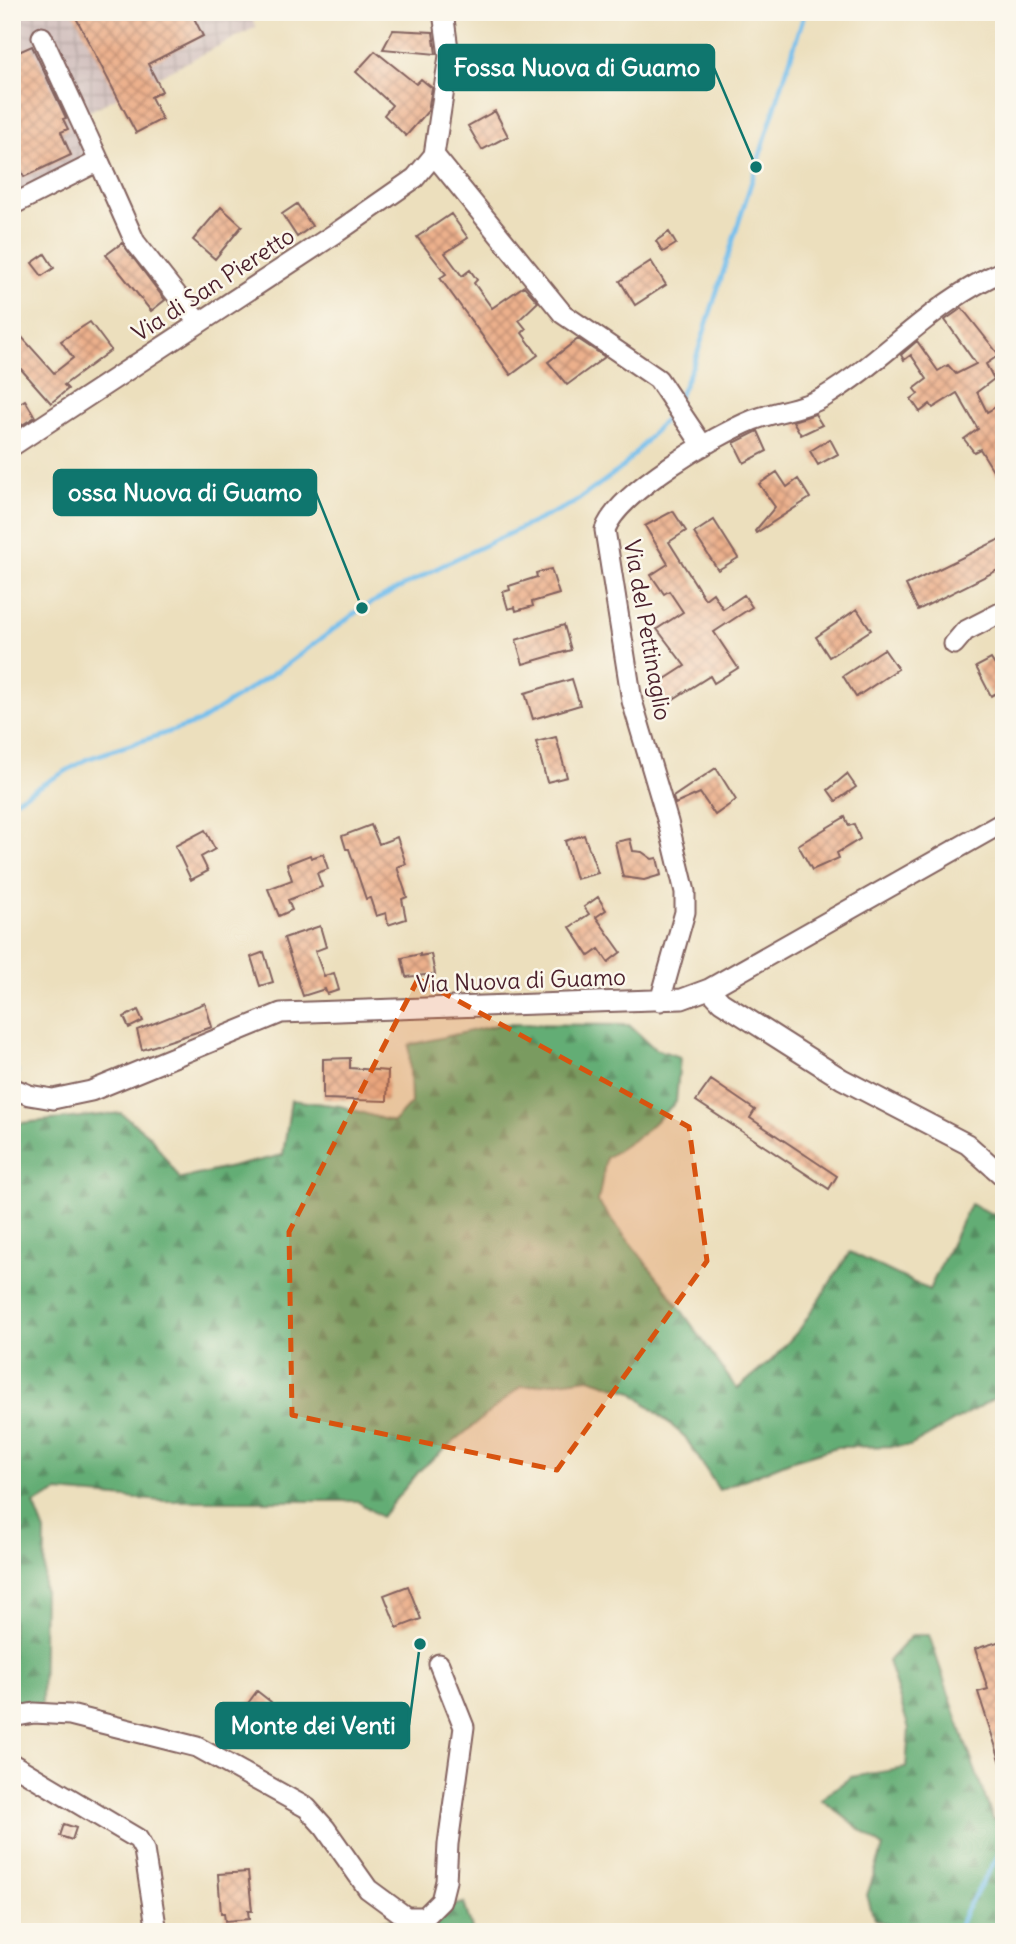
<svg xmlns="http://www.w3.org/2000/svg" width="1016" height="1944" viewBox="0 0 1016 1944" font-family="Delius,sans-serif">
  <defs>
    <pattern id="industrial-grid" width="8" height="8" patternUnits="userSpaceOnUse" patternTransform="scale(1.75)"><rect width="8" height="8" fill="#d1bfbd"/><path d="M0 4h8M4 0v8" fill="none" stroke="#b5a4a3"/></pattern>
    <pattern id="forest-firs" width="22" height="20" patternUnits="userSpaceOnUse" patternTransform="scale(1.75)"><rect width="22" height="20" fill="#63ad75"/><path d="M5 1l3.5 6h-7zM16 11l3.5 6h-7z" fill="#548c60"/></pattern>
    <pattern id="building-cross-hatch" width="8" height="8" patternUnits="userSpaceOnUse" patternTransform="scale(1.75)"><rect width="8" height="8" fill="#ecb08c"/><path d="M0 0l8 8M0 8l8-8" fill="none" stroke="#c18f73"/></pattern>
  </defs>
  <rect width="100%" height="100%" fill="#fbf7ec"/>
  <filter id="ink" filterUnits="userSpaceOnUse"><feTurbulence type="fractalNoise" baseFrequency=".0143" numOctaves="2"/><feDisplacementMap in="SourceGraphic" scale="14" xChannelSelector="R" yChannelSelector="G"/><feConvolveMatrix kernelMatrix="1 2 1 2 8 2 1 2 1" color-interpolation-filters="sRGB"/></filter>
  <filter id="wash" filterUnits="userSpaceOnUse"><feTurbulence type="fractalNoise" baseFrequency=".00686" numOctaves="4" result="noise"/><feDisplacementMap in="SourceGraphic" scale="28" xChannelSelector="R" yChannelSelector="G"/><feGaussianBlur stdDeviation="1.57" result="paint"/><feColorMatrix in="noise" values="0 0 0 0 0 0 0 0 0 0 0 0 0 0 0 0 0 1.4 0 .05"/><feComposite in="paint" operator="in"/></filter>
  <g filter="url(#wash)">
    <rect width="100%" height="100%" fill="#ecdfbd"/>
    <path fill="url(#industrial-grid)" d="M12 12H248L256 27 84 114 102 154 16 199 12 194Z"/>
    <path fill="url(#forest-firs)" stroke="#566650" stroke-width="2" d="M501 1024 629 1025 655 1049 680 1057 676 1102 642 1134 606 1158 598 1202 665 1287 737 1389 772 1360 800 1329 850 1252 929 1290 970 1204 1004 1219V1393L910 1446 837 1447 790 1461 719 1490 685 1437 632 1392 589 1378 520 1387 421 1469 381 1517 357 1501H162L58 1492 34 1504 45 1532 42 1704 12 1712V1124L121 1113 150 1136 180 1179 283 1155 291 1100 340 1106 393 1122 411 1103 409 1045Z
      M912 1635H929L965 1742 993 1819 1004 1820V1932H905L874 1919 867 1895 883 1847 821 1799 851 1777 906 1768 909 1729 888 1661Z
      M464 1903 473 1932H334Z"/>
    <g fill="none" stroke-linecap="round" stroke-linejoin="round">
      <path stroke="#74bfed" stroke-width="4.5" d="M679 397 696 358 805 12
        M12 802 87 759 199 722 286 665 362 608 447 563 574 503 623 467 667 417
        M12 1064 17 1072 13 1075
        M957 1932 965 1912 1004 1846"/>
    </g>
    <g id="blocks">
      <path fill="url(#building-cross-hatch)" d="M73 12H191L203 36 148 64 162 91 151 97 162 119 136 133Z
        M393 30 433 32 436 54 383 49Z
        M32 46 66 118 63 119 68 129 61 132 71 155 24 177 12 151V55Z
        M375 51 416 84 421 79 432 88 428 111 406 136 384 115 392 105 356 72Z
        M499 52 514 74 495 86 492 82 478 91 467 75Z
        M495 111 508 136 482 150 468 126Z
        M297 204 312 226 297 237 282 214Z
        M221 207 242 226 215 259 193 240Z
        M451 214 468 238 445 253 462 276 470 270 477 280 474 283 492 308 524 286 538 302 519 320 526 329 522 333 538 355 511 375 440 278 446 274 417 237Z
        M669 232 676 244 663 252 656 241Z
        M122 243 165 300 151 311 106 255Z
        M45 254 54 268 42 276 32 263Z
        M651 261 666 285 635 305 620 281Z
        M962 308 999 355 986 364 994 379 977 392 987 412 1004 402V488L980 449 974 452 964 439 978 429 957 393 933 408 930 404 920 412 911 399 918 394 914 389 927 379 911 355 904 360 901 355 917 341 938 371 948 365 956 374 976 364 945 320Z
        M90 322 111 350 64 385 68 389 51 403 12 359V326L54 373 73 358 61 341Z
        M578 339 605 357 567 385 548 362Z
        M25 400 35 417 12 431V407Z
        M815 414 822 425 801 435 793 421Z
        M758 431 767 451 744 463 734 443Z
        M830 439 838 454 818 465 810 451Z
        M777 472 787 487 798 479 810 498 756 533 755 531 775 507 759 484Z
        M673 511 686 531 669 542 705 599 713 593 723 609 744 595 752 607 714 632 738 668 714 683 710 676 659 708 648 690 685 666 657 629 683 612 669 591 664 594 651 575 668 564 645 526Z
        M714 520 738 558 718 570 694 533Z
        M1004 537V567L918 610 906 585Z
        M551 569 559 594 532 602 533 606 516 611 515 607 508 609 503 592 510 590 509 586 537 577 536 573Z
        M857 609 871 630 829 657 816 637Z
        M564 625 571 650 523 664 516 640Z
        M884 649 898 669 856 697 843 676Z
        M991 659 996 667 1004 663V689L991 696 976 667Z
        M572 679 580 705 533 719 525 693Z
        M556 737 567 777 547 782 536 742Z
        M716 768 736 800 715 815 700 793 675 804 673 797Z
        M847 774 856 787 836 801 828 790Z
        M845 817 849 826 854 824 860 839 837 853 839 858 812 870 798 845Z
        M371 825 379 844 397 837 406 864 397 867 407 897 402 899 406 919 388 925 386 913 376 916 370 898 366 899 349 849H346L342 836Z
        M205 830 215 849 201 857 208 871 191 880 175 846Z
        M584 835 598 873 576 879 565 841Z
        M630 839 633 851 642 852 652 859 657 858 661 875 644 880 623 877 615 842Z
        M323 854 328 869 317 873 322 887 288 900 292 910 279 916 268 889 292 880 287 864 310 855 311 858Z
        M598 897 606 910 596 917 621 952 608 962 599 949 589 956 570 927 589 914 584 907Z
        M320 926 326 947 315 951 324 976 334 973 339 990 327 994 325 989 303 996 284 938Z
        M264 952 273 982 260 986 251 957Z
        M420 954V956L431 954 435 974 406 977 402 958Z
        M205 1003 212 1027 142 1050 137 1030Z
        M138 1010 143 1021 129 1028 124 1017Z
        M350 1058V1068L388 1071 387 1101 323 1099V1059Z
        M711 1080 755 1110 750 1118 837 1176 829 1189 696 1101Z
        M408 1586 421 1619 397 1628 384 1595Z
        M1004 1640V1763H1001L978 1692 988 1689 975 1649Z
        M257 1691 271 1702 256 1720 243 1710Z
        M64 1824 76 1828 72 1840 60 1836Z
        M248 1872 252 1911H248L249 1919 225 1921 224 1913H221L218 1874Z"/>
    </g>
  </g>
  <g filter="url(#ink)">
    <use href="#blocks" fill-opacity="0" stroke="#83625e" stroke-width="2"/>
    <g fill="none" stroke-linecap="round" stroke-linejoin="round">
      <g stroke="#83625e" stroke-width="23">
        <path id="minor" d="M443 12 449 56 434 155 563 314 658 379 703 446
          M99 161 135 242 198 322
          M12 205 99 161 42 37
          M12 446 336 233 415 178 434 155
          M954 644 965 631 1004 611
          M709 989 721 1002 842 1079 967 1144 1004 1177
          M660 1001 685 912V892L668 822 632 701 605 530C618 492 716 435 753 420 776 411 803 409 824 397 887 359 935 299 1004 271
          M12 1088 29 1095 53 1099 91 1091 281 1013 682 999 709 989 1004 822
          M12 1717 34 1713 70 1715 197 1747 307 1808 325 1828 368 1889 406 1917H425L441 1901 446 1881 448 1844 464 1727 439 1664
          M12 1764 138 1839 144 1850 157 1932"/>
      </g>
      <use href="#minor" stroke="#fff" stroke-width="19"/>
    </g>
  </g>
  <path fill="#d8530f" fill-opacity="0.2" stroke="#d8530f" stroke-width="5" stroke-dasharray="14 9" stroke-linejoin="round" d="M418 979 689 1127 707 1261 557 1470 292 1415 289 1232Z"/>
  <g text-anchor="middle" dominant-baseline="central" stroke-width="5" stroke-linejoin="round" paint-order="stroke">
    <g font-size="23" fill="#4a1f2b" stroke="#fbf7ec">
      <text transform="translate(213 284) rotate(-33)">Via di San Pieretto</text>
      <text transform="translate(648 630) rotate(80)">Via del Pettinaglio</text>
      <text transform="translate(521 980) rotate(-2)">Via Nuova di Guamo</text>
    </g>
  </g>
  <path fill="none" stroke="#0f766e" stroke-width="2.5" d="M756 167L714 68M362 608L316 493M420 1644L409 1725"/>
  <g fill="#0f766e" stroke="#fbf7ec" stroke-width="2.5">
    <circle cx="756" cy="167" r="7"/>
    <circle cx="362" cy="608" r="7"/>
    <circle cx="420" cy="1644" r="7"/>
  </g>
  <g fill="#0f766e" stroke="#0f766e" stroke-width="2.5">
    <rect x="439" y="45" width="275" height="45" rx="7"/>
    <rect x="54" y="470" width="262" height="45" rx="7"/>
    <rect x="216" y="1703" width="193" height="45" rx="7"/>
  </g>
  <g font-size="24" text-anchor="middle" font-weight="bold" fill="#fff">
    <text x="577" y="76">Fossa Nuova di Guamo</text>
    <text x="185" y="501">ossa Nuova di Guamo</text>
    <text x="313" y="1734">Monte dei Venti</text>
  </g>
  <rect width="1016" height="1944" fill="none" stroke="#fbf7ec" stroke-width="42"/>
</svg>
